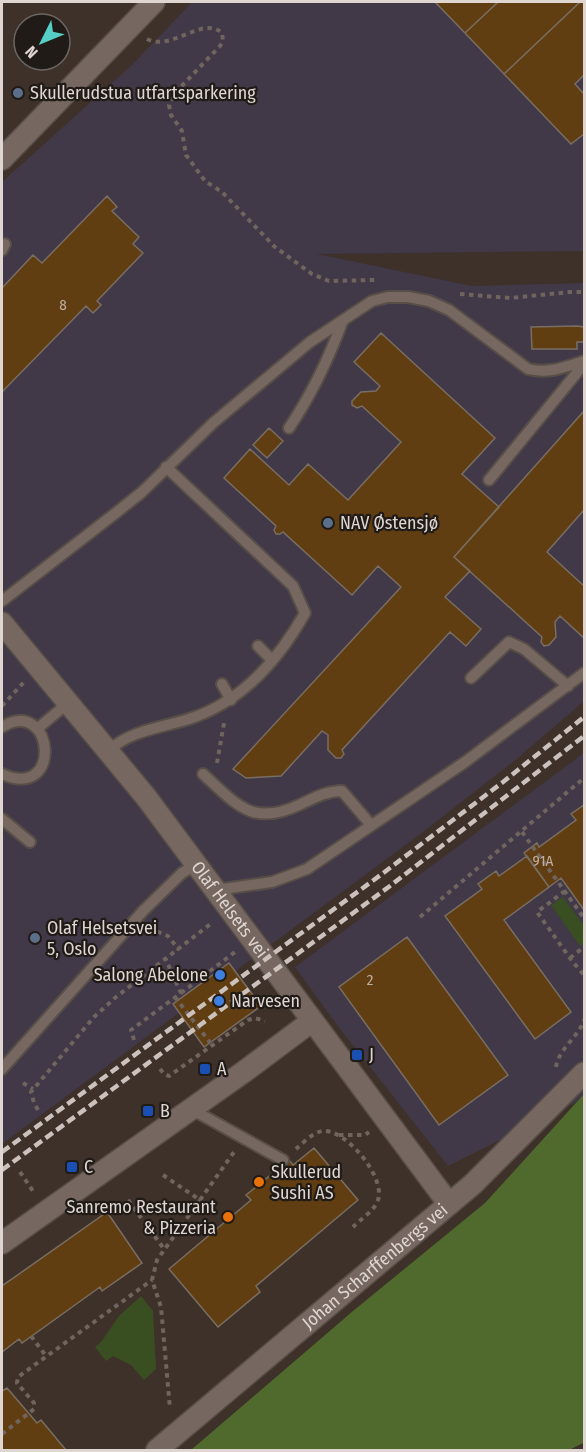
<svg xmlns="http://www.w3.org/2000/svg" width="586" height="1452" viewBox="0 0 586 1452" font-family="'Fira Sans Condensed',sans-serif">
  <rect width="100%" height="100%" fill="#3e312a"/>
  <path fill="#413848" d="M192 2H584V251L317 254 472 286 584 283V701L518 758 419 835 2 1144V182L133 64Z
    M584 753V1094L576 1102 448 1166 337 1025 295 967Z"/>
  <path fill="#3a4f21" d="M563 897 584 926V943L580 946 551 905Z
    M141 1296 153 1311 156 1369 144 1380 131 1365 113 1356 106 1361 95 1347 101 1342 119 1316Z"/>
  <path fill="#4f6a2c" d="M584 1094 583 1443 569 1450H191L353 1311 485 1203Z"/>
  <path fill="#613e11" stroke="#796e63" stroke-width="1.5" d="M435 2H498L465 33Z
    M498 2H580L504 74 465 33Z
    M580 2H584V75L575 84 584 94V134L571 144 504 74Z
    M107 196 117 207 112 211 139 237 133 244 143 253 97 301 101 305 93 313 86 306 2 392V288L33 255 42 263Z
    M577 326 584 327V342H577V349H532L531 327Z
    M381 333 495 438 462 474 499 507 454 557 470 571 445 597 481 629 466 646 450 632 342 750 344 754 341 758H336L328 750V735L322 731 281 776 246 778 233 769 401 587 378 566 352 595 283 532 280 534H276L274 530 276 526 224 478 250 449 289 485 308 464 348 500 401 442 362 406 357 408 352 405V401L361 392 376 391 380 386 354 362Z
    M584 411V510L547 552 584 586V638L560 616 555 622 556 637 549 645 544 646 541 642 542 637 454 557Z
    M269 428 283 441 267 458 253 445Z
    M584 805V910L561 878 549 887 524 853 537 843 539 847 576 820 571 814Z
    M527 856 549 887 504 920 571 1012 535 1039 445 916 482 889 478 884 496 871 499 876Z
    M407 937 508 1075 439 1125 339 987Z
    M229 963 261 1006 204 1047 173 1004Z
    M314 1148 358 1200 256 1286 260 1292 218 1327 169 1269 251 1200 246 1195 289 1160 293 1165Z
    M107 1212 142 1263 102 1291 100 1287 22 1343 19 1339 2 1352V1286Z
    M7 1388 37 1423 41 1420 66 1450H2V1391Z"/>
  <g fill="none" stroke-linecap="round" stroke-linejoin="round">
    <g stroke="#584e48" stroke-width="14">
      <path id="lane" d="M2 250 5 244
        M289 428C312 394 329 358 343 320
        M489 480 584 364
        M2 601 117 512 142 492 213 423 310 342 372 301 388 297H408L429 301 449 310 528 369C549 374 565 367 584 361
        M258 646 272 660
        M471 678 509 642 524 649 568 686
        M222 684 231 700
        M2 727C54 695 64 802 2 774
        M37 729 68 703
        M109 750C132 730 160 728 189 719 242 702 279 659 305 613L293 586 166 467
        M203 774C236 804 252 827 299 805 314 798 326 791 342 791L371 825
        M2 819 30 842
        M216 890 272 882 307 869 465 762 584 673
        M2 1069 143 911 182 873 196 864
        M191 1109 283 1160"/>
    </g>
    <g stroke="#584e48" stroke-width="24">
      <g id="street">
        <path d="M2 159 154 2"/>
        <path id="s1" d="M2 623 146 797 449 1204"/>
        <path d="M2 1243 245 1071 312 1021"/>
        <path id="s2" d="M157 1450 473 1184 584 1073"/>
      </g>
    </g>
    <path stroke="#70645e" stroke-width="4" stroke-dasharray="4.5 4.5" stroke-linecap="butt" d="M147 39C172 52 202 15 222 33L223 41 220 46 174 94 169 105 171 115 182 131 186 155 205 181 222 192 275 247 312 274 329 281 375 280
      M460 294 510 298 570 292H584
      M2 706 24 682
      M217 763 224 723
      M522 832 584 918
      M565 891 537 912 572 961 584 975
      M420 917 584 778
      M149 928 168 936 179 950
      M570 958 584 947
      M181 993 235 952
      M175 997 212 1045
      M134 1040 131 1030 181 993 166 960
      M556 1067C559 1048 578 1038 584 1020
      M160 1069 164 1074 169 1076 248 1020 255 1018 265 1021
      M23 1083 33 1089
      M38 1110 34 1103 31 1092 94 1017 116 997 213 922
      M339 1135H365L369 1132
      M296 1149C303 1143 312 1133 322 1131 345 1128 386 1177 378 1200 375 1210 361 1219 353 1227
      M20 1172 35 1194
      M163 1175 200 1200 157 1260 152 1280 161 1307 170 1409
      M128 1200 164 1249
      M200 1200 234 1152
      M31 1336 46 1356
      M2 1434 34 1409V1403L17 1383 18 1377 152 1280"/>
    <use href="#lane" stroke="#766860" stroke-width="10"/>
    <use href="#street" stroke="#766860" stroke-width="21"/>
    <path stroke="#cbc1bd" stroke-width="4.5" stroke-dasharray="9 4.5" stroke-linecap="butt" d="M2 1152 382 874 503 782 584 717
      M2 1170 390 886 584 736"/>
  </g>
  <g fill="#5c6f8a" stroke="#201b17" stroke-width="2">
    <circle cx="18" cy="93" r="6"/>
    <circle cx="328" cy="523" r="6"/>
    <circle cx="35" cy="938" r="6"/>
  </g>
  <g fill="#3f7fe0" stroke="#201b17" stroke-width="2">
    <circle cx="220" cy="975" r="6"/>
    <circle cx="219" cy="1001" r="6"/>
  </g>
  <g fill="#1a4fb4" stroke="#201b17" stroke-width="2">
    <rect x="351" y="1049" width="12" height="12" rx="3"/>
    <rect x="199" y="1063" width="12" height="12" rx="3"/>
    <rect x="142" y="1105" width="12" height="12" rx="3"/>
    <rect x="66" y="1161" width="12" height="12" rx="3"/>
  </g>
  <g fill="#e8710a" stroke="#201b17" stroke-width="2">
    <circle cx="259" cy="1182" r="6"/>
    <circle cx="228" cy="1217" r="6"/>
  </g>
  <g text-anchor="middle" dominant-baseline="central" stroke-width="4.5" stroke-linejoin="round" paint-order="stroke">
    <g font-size="15" fill="#c0b0a2">
      <text x="63" y="305">8</text>
      <text x="543" y="861">91A</text>
      <text x="370" y="980">2</text>
    </g>
    <g font-size="18" fill="#dfd6d2" stroke="#201b17" text-anchor="start">
      <text x="30" y="93">Skullerudstua utfartsparkering</text>
      <text x="340" y="523">NAV Østensjø</text>
      <text x="47" y="928">Olaf Helsetsvei<tspan x="47" dy="21">5, Oslo</tspan></text>
      <text x="208" y="975" text-anchor="end">Salong Abelone</text>
      <text x="231" y="1001">Narvesen</text>
      <text x="369" y="1055">J</text>
      <text x="217" y="1069">A</text>
      <text x="160" y="1111">B</text>
      <text x="84" y="1167">C</text>
      <text x="271" y="1172">Skullerud<tspan x="271" dy="21">Sushi AS</tspan></text>
      <text x="216" y="1207" text-anchor="end">Sanremo Restaurant<tspan x="216" dy="21">&amp; Pizzeria</tspan></text>
    </g>
    <g font-size="18" fill="#dfd6d2" stroke="#201b17">
      <text stroke="none"><textPath href="#s1" startOffset="366">Olaf Helsets vei</textPath></text>
      <text stroke="none"><textPath href="#s2" startOffset="285">Johan Scharffenbergs vei</textPath></text>
    </g>
  </g>
  <rect width="586" height="1452" fill="none" stroke="#dfd6d2" stroke-width="6"/>
  <g transform="translate(42 42) rotate(227)"><circle r="28" fill="#201b17" stroke="#6c6662" stroke-width="1.5"/>
  <path d="M0-4.5L10 22L0 15L-10 22Z" fill="#55cec5"/>
  <text y="-9" font-size="16" font-weight="bold" text-anchor="middle" fill="#dfd6d2">N</text>
  </g>
</svg>
